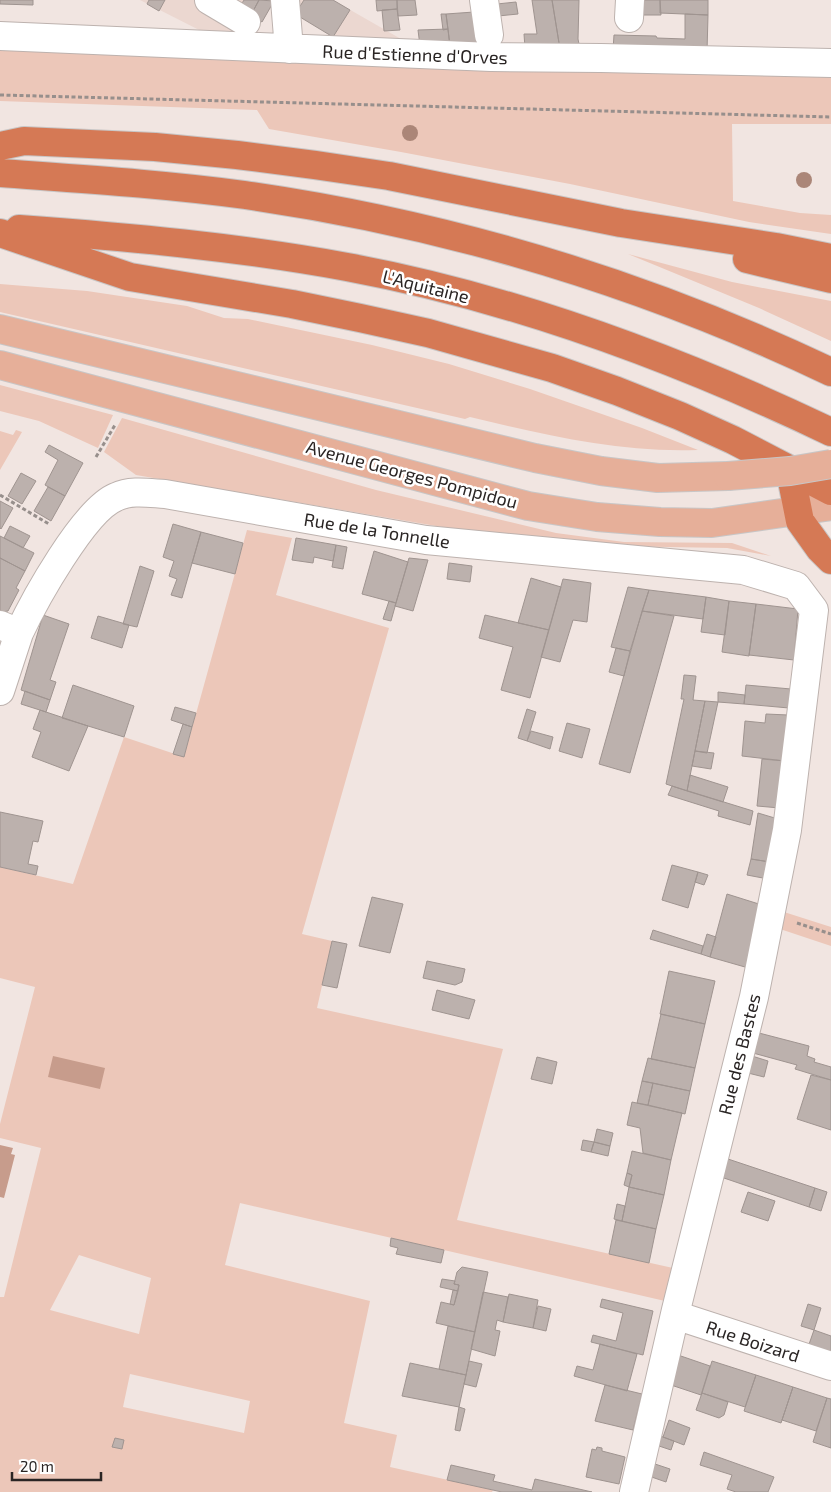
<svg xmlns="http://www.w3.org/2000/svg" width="831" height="1492" viewBox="0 0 831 1492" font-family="'Exo 2',sans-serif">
  <rect width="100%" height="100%" fill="#f1e5e1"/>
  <path fill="#ebd7d0" d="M140 0H333L401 39 344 43 274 1 253 36H211Z"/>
  <path fill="#ecc7b9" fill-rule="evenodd" d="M0 45 831 75V124H732L733 201 800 213 831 215V234L749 222 570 184 401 152 269 129 257 110 0 101Z
    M628 254 732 282 831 301V341L759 308Z
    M0 284 87 291 187 306 224 318 248 319 372 345 449 364 530 389 642 428 698 450C620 453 545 435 470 417L465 419 0 312Z
    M0 385 113 415 98 448 39 421 0 411Z
    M122 418 376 490 556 533 624 542 732 543 771 556 727 548 609 546 454 529 136 475 104 452Z
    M16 430 22 432 0 470V431L13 435Z
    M247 530 292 538 276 595 389 628 302 934 332 941 317 1008 503 1049 457 1220 673 1268 665 1301 240 1203 225 1265 370 1301 344 1423 397 1435 390 1467 493 1490 492 1492H0V1297H4L41 1148 0 1138V1124L35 987 0 978V867L73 884 124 737 184 757ZM79 1255 151 1278 139 1334 50 1310ZM130 1374 250 1401 244 1433 123 1407Z
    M784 912 831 927V946L780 929Z"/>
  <path fill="#c79c8c" d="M53 1056 105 1068 100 1089 48 1077Z
    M0 1145 13 1148 11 1154 15 1155 4 1198 0 1197Z"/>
  <path fill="#bcb1ad" stroke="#9f9490" d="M0 0H33V5L0 4Z
    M149 0H165L159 11 147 4Z
    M244 0H259L251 15 239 8Z
    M259 0 274 1 262 22 251 15Z
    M304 0H333L350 10 333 37 295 14Z
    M376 0H397V9L377 11Z
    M397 0H415L417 15 398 16Z
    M532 0H552L560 49 525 48 524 34H537Z
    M552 0H579L578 39 580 49H560Z
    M641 0H660L661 15H641Z
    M660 0H708V15L660 13Z
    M516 2 518 14 498 16 497 4Z
    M397 9 400 30 384 31 382 10Z
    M474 12 479 47 450 46 446 14Z
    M441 14H446L448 29 443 30Z
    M685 14 708 15 707 52 613 50 614 35 656 36 657 38 685 39Z
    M448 29 450 46H420L418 30Z
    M49 445 83 463 65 496 45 485 58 460 45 452Z
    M21 473 36 481 22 504 8 496Z
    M48 487 65 496 51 521 34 511Z
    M0 501 13 508 1 529 0 528Z
    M173 524 201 532 182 598 171 595 177 579 169 576 174 561 163 557Z
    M10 526 30 536 23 548 4 538Z
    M201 532 243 543 235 574 192 563Z
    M0 536 34 553 25 571 0 558Z
    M296 538 336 545 333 561 314 557 313 563 292 560Z
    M336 545 347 547 343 569 332 567Z
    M374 551 408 562 396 603 362 594Z
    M0 558 25 571 16 588 19 590 8 611 2 612 0 611Z
    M409 558 428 560 413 611 395 606Z
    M449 563 472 566 470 582 447 579Z
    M140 566 154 571 137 627 123 624Z
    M531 578 561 587 549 630 518 623Z
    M563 579 591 583 587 622 573 620 560 662 541 657Z
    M628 587 649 590 630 651 611 647Z
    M649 590 706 597 703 619 642 611Z
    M706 597 729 601 725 635 701 632Z
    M389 601 396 603 391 621 383 619Z
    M729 601 756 604 749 656 722 652Z
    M756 604 798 609 794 660 749 655Z
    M642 611 674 616 630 773 599 764Z
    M43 615 69 624 50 680 56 682 50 700 21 690Z
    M485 615 549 630 530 698 501 690 513 647 479 638Z
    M98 616 129 625 122 648 91 638Z
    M616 648 630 651 624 676 609 672Z
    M684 675 696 676 693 700 705 701 687 791 666 784 684 699H681Z
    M73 685 134 706 124 737 62 718Z
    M746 685 791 689 789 708 744 704Z
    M25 691 50 700 46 712 21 704Z
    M718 692 745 695 744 704 718 702Z
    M705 701 718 702 707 753 695 751Z
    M175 707 196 713 192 727 171 720Z
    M527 709 536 712 527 741 518 738Z
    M40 710 88 726 69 771 32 757 41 732 33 729Z
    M766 714 788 715 785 761 742 756 745 721 765 723Z
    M567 723 590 729 582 758 559 751Z
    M183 724 192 727 184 757 173 754Z
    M531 731 553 737 550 749 527 741Z
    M695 751 714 753 711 769 692 766Z
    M762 759 785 761 780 808 757 806Z
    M690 775 728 787 723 802 687 791Z
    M672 786 753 811 750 825 718 816 719 811 668 795Z
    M0 812 43 821 38 842 33 841 28 864 38 866 36 875 0 867Z
    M758 813 778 819 770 862 751 859Z
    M751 859 770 862 768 879 747 875Z
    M672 865 698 872 688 908 662 900Z
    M698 872 708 875 704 885 695 882Z
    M727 894 762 905 752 969 710 957Z
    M372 897 403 904 390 953 359 946Z
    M653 930 703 946 701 954 650 939Z
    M707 934 716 937 710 957 701 954Z
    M332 941 347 944 337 988 322 985Z
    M427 961 465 969 462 982 455 985 423 978Z
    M669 971 715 981 705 1024 660 1014Z
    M437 990 475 1000 469 1019 432 1010Z
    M661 1014 705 1024 695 1068 651 1059Z
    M759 1033 809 1046 807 1056 815 1059 814 1062 831 1067V1080L795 1069 797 1065 753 1053Z
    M752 1056 768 1061 764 1077 748 1073Z
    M537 1057 557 1062 552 1084 531 1079Z
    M648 1058 695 1068 690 1091 642 1081Z
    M811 1075 831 1080V1130L797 1119Z
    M642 1081 653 1083 648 1105 637 1103Z
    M653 1083 690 1091 685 1114 648 1105Z
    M632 1102 682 1113 671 1160 643 1153 640 1128 627 1125Z
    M597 1129 613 1133 610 1146 594 1142Z
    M583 1140 594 1142 591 1152 581 1150Z
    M594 1142 610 1146 608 1156 591 1152Z
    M632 1151 671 1160 664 1195 629 1187 632 1175 627 1173Z
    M725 1158 815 1188 809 1207 721 1177Z
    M627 1173 632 1175 629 1187 624 1185Z
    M629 1187 664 1195 656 1229 622 1221Z
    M815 1188 827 1192 821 1211 809 1207Z
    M748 1192 775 1201 768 1221 741 1212Z
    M617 1204 625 1206 622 1221 614 1219Z
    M616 1220 656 1229 649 1263 609 1254Z
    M391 1238 444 1250 441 1263 396 1254 398 1248 390 1246Z
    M462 1267 488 1272 475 1332 436 1323 441 1302 454 1305 459 1285 454 1284 457 1272Z
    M442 1279 455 1281 454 1284 459 1285 458 1291 440 1287Z
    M453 1290 458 1291 454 1305 450 1304Z
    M483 1292 508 1297 503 1322 497 1320 495 1330 500 1331 495 1356 471 1349Z
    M509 1294 538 1300 533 1328 503 1322Z
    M602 1299 653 1311 643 1355 591 1342 593 1335 616 1341 623 1313 600 1307Z
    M808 1304 821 1308 814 1330 801 1326Z
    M538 1306 551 1309 546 1331 533 1328Z
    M448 1326 475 1332 466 1375 439 1369Z
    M814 1330 831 1336V1357L807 1350Z
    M600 1344 637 1354 627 1391 574 1376 577 1366 593 1370Z
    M675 1354 710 1366 701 1395 668 1384Z
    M469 1361 482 1364 476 1387 464 1384Z
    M712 1361 756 1375 745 1407 702 1393Z
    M410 1363 466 1375 459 1407 402 1396Z
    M756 1375 793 1387 781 1423 744 1411Z
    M605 1385 642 1394 633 1430 595 1421Z
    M793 1387 827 1398 816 1431 782 1420Z
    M702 1393 728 1402 724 1415 719 1418 696 1410Z
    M827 1398 831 1399V1448L813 1442Z
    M459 1407 465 1409 460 1431 455 1430Z
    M669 1420 690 1428 684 1445 663 1437Z
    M652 1433 674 1441 671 1450 650 1443Z
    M115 1438 124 1440 122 1449 112 1447Z
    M597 1447 602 1448V1451L625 1457 619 1484 586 1477 592 1449 596 1450Z
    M704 1452 774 1477 768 1492H736L727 1489 732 1475 700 1465Z
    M646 1461 670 1469 666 1482 643 1474Z
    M451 1465 495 1475 493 1481 532 1490 535 1479 592 1492H502L447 1480Z"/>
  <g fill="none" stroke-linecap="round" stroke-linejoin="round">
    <g stroke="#bdb2ae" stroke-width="30">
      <path id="minor" d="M209 0 246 22
        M285 0 289 49
        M484 0 489 35
        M629 18 630 0
        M0 36 491 57 601 58 831 63
        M0 625 19 633C34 601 84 510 116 497 131 490 148 493 165 494L426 540 743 570 796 586 814 610 787 830 754 997 676 1310 634 1492
        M0 691 19 633
        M675 1315 831 1366"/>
    </g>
    <g stroke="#c8c6c6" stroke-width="30">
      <path id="major" d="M0 329 535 458 601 471 658 478 728 476
        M0 365 528 506 597 517 660 522 712 523 831 506"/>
    </g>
    <g stroke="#c8c6c6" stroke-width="30">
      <path id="highway" d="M0 146 24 141 155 147 237 155 315 165 389 176 621 223 776 247 831 258
        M0 173C82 179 164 184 245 195 448 224 646 284 831 372
        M19 229C129 237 238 247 347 267 514 298 678 359 831 432
        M0 233 130 277 292 304 360 318 428 333 552 368 617 391 680 416 733 440 831 491
        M747 259 831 279
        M790 471 800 521 820 549 831 560"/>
    </g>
    <path stroke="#978f8c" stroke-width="3" stroke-dasharray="4 2.5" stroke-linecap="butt" d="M0 95 831 117
      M96 457 115 425
      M0 495 49 524
      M797 923 831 934"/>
    <use href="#minor" stroke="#fff" stroke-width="28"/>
    <use href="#major" stroke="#e6af99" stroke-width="28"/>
    <use href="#highway" stroke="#d57955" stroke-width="28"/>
    <g stroke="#c8c6c6" stroke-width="30" stroke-linecap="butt">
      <path id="major-bridge" d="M728 476 790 471 831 464"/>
    </g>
    <use href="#major-bridge" stroke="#e6af99" stroke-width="28"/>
  </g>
  <g fill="#ab8678">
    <circle cx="410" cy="133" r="8"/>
    <circle cx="804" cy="180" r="8"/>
  </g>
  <g text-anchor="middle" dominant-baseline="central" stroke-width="5" stroke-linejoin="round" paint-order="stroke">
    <g font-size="18" fill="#2a2524" stroke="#fff">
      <text transform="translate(415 54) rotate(2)">Rue d'Estienne d'Orves</text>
      <text transform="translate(426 286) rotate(14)">L'Aquitaine</text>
      <text transform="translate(412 474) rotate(15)">Avenue Georges Pompidou</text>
      <text transform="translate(377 530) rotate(9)">Rue de la Tonnelle</text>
      <text transform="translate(739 1054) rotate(-76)">Rue des Bastes</text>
      <text transform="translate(753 1341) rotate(18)">Rue Boizard</text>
    </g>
  </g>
  <path d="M12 1472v8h89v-8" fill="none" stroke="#2a2524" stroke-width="2.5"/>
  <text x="20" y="1472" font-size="15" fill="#2a2524" stroke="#ffffff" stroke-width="4" paint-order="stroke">20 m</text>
</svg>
